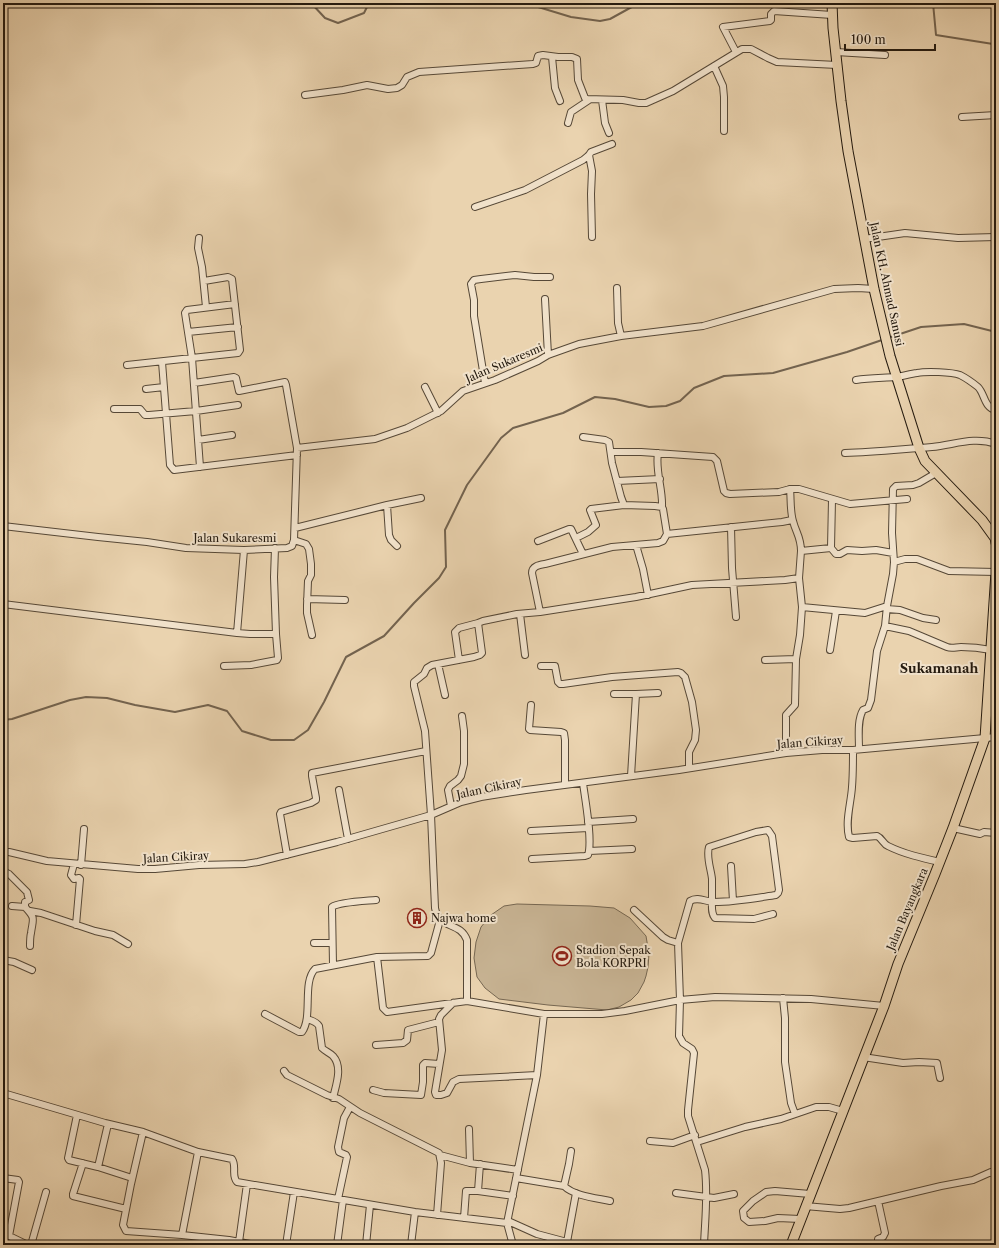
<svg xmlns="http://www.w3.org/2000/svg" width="999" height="1248" viewBox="0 0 999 1248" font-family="'Libre Caslon Text',serif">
  <rect width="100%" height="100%" fill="#ead3af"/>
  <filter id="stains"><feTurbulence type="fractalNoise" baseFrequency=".005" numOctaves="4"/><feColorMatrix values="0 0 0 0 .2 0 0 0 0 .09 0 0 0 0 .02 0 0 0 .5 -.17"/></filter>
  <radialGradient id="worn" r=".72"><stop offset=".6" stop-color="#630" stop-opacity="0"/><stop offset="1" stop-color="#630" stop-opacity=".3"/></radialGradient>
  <path fill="#c8b494" stroke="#766752" d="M517 904 590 906 614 908 630 918 646 936 649 954 648 967 646 976 644 982 638 993 631 1000 619 1007 607 1010 548 1005 499 999 485 988 477 977 474 958 476 942 481 927 491 915 504 906Z"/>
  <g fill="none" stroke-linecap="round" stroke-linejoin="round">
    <path stroke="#73634f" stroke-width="2" d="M311 3 325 18 338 23 364 13 369 3
      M468 3H523
      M525 3 571 17 600 21 610 19 639 3
      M933 3 936 35 993 44H996
      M888 338 921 327 964 324 996 332
      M3 720 12 719 70 700 86 697 107 698 135 705 175 712 208 705 227 711 242 731 271 740H294L308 730 324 702 346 657 384 636 414 603 439 578 446 567 445 530 467 485 501 438 513 428 563 413 595 397 615 399 649 407 666 406 680 401 694 388 724 376 773 373 847 352 882 340"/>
    <g stroke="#564837" stroke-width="8">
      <path id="minor" d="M736 52 723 27 770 21 771 20V14L774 11 832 15
        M836 52 885 55
        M552 57 555 88 560 101
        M714 66 723 86 724 97V131
        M305 95 343 90 367 85 388 89 397 88 402 85 407 77 419 72 533 64 536 63 538 56 543 55 558 57H572L577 59 578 80 585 98 587 99 623 100 639 103H646L673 91 742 49H751L768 58 777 62 837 65
        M602 100 605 123 609 133
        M962 117 996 115
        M568 123 571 112 589 100
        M589 155 592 171 591 194 592 237
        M475 207 525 190 583 160 589 155 591 152 612 144
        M199 238 198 248 202 267 206 307
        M864 239 905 233 958 238 996 237
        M617 288 618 323 621 336
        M545 299 548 355
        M188 332 238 327
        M162 362 170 465 174 470 297 455
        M127 365 238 353 240 350 232 279 228 277 204 281
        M856 380C869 378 883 378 896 377 903 376 910 374 917 373 926 371 952 372 960 375 966 378 973 383 978 387 985 394 984 408 996 410
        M194 383 234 377 236 378 239 391 285 382 286 385 297 448
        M485 383 474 316V300L471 284 474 280 481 279 515 275 534 277H550
        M425 387 438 413
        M146 389 164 387
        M114 409H140L145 415H149L196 411 238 405
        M583 437 605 440 609 442 612 463 621 497 624 505 655 506 662 507
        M198 440 232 435
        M611 452H641L713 457 717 461 724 491 726 493 730 494 779 492 790 489H799L850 504 907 499
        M658 453C655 471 663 489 662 507L663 509 667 534 782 522 792 520
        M845 453C874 452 903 449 932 447 954 445 974 436 996 444
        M200 467 192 358 185 313 187 310 235 304
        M617 481 660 479
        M790 489C791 499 790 511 793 521 796 533 801 537 801 551
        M832 500 831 548 801 551 799 578 785 580 692 585 636 597 540 612 517 614 483 621 478 623 482 653 480 655 474 657 432 665 427 668 424 674 414 682V686L425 731 431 815 435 908C439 930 460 921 467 940V1001L544 1014H602L625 1011 680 1000 715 997 811 999 884 1006
        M387 505 389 535 391 540 397 546
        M3 526 98 537 147 542 186 548 244 550 287 548 292 546 294 540 297 448 375 439 407 428 441 411 463 391 495 380 538 361 548 355 579 344 621 336 703 326 834 289 858 288 874 289
        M731 527 732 568 736 617
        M295 528 387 505 421 498
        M576 538 588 532 596 525 590 510 591 509 624 505
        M294 540 306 544 309 549 311 564V575L308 581 307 605V613L312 635
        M538 541 569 529H571L583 554
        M636 545 643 569 648 595
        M831 548 836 554H840L847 550 862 551 876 550 893 553
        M894 562 905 559H917L949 571 996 572
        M307 599 345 600
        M3 604 237 633 250 634H276L274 577 275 548
        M802 607 865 613 887 606
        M887 609 900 610 923 618 936 620
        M540 612 532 573C532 566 539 565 545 564L612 547 658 543 663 541 667 534
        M520 614 525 655
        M885 626 909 631 947 647C952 649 956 647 961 647 971 647 981 648 991 650
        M237 633 244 550
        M830 650 836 611
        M459 660 455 632 459 628 478 623
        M765 660 796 659
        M438 664 445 695
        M224 666 251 665 277 660 278 658 276 634
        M541 666H555L558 682 560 684H563L612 677 678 672 681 673 685 677 692 702 696 730 695 740 689 752V768
        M614 694H636L658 693
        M531 705 529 729 530 730 561 732 564 733 565 740V785
        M859 749C859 737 857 720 863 710L868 708 871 700 877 651 885 626 887 606 893 574 894 562 892 533 893 489 896 486 913 485 919 483 936 473
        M853 750C853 762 853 775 852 787 851 803 845 821 849 837L853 838 877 836C882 838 883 844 888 846 904 854 922 858 940 862
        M786 753V715L795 705 796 659 800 635 802 607 799 578
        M631 776 636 694
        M339 790 348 839
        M451 806 448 790 450 786 458 780 461 776 464 764V731L462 716
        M588 822 633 819
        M953 828 980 834 984 832 996 833
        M531 831 588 828
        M589 851 632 849
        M3 852H9L47 861 138 869H155L199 865 245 864 258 862 337 842 431 815 461 802 481 797 526 790 679 770 786 753 822 750H853L996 737
        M287 855 280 814 281 812 311 803 316 800V798L312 776V773L426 751
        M532 859 585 856 588 855C593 841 585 799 583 783
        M74 864 71 875 74 879 79 878 80 879 76 925
        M81 865 84 829
        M731 866 733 901
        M3 871 9 874 27 892 29 900 25 902V907C36 919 33 918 31 933 30 937 30 942 30 946
        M12 906 25 907
        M634 910 663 937 668 940 678 943
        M30 911 41 913 95 931 113 935 128 944
        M314 943H332
        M377 957 383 1008 387 1012 467 1001
        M3 960 14 962 32 970
        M333 965 332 907C339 902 366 901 376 900
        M783 998 785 1018V1062L791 1103 795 1114
        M453 1003 441 1015 439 1019 442 1050 435 1092 436 1095H441L447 1093 453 1082 459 1079 537 1075
        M265 1014 299 1032H302C313 1017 302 982 315 969L377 957 428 956 431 953 440 920
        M307 1019C312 1021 316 1021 319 1026L322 1048C325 1051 330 1053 333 1056 343 1067 336 1085 333 1098
        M376 1045 403 1043 407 1040 408 1030 439 1022
        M863 1057 903 1063 919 1062 937 1063 940 1078
        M284 1071 287 1075 327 1095 339 1099 360 1113 439 1153 441 1163 437 1215
        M373 1090 384 1093 421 1095 423 1082V1065L425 1063 439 1064
        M3 1093 105 1123 143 1132 198 1152 232 1159C237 1166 231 1176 237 1182L415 1212 507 1223
        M77 1115 68 1158 69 1160 98 1167 132 1178
        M469 1129 470 1163 518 1170
        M143 1132 131 1184 123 1225 126 1231 182 1235 229 1240 256 1245
        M650 1141 673 1143 695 1135
        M697 1142 745 1127 781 1119 816 1107H829L843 1111
        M440 1155 470 1163
        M83 1163 73 1194V1196L126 1209
        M98 1167 108 1124
        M3 1178 18 1180 19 1182 9 1236
        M516 1178 564 1186C574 1196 596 1198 610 1201
        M564 1186 569 1164 571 1151
        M478 1191 480 1164
        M676 1193 714 1198 734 1194
        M338 1199 347 1157 346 1155 339 1152 338 1147 344 1118 350 1107
        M878 1201 885 1233 883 1237 878 1239V1245
        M805 1206 840 1209 849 1208 941 1186 973 1180 991 1172 996 1174
        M464 1218 466 1191H478L513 1196
        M800 1219 778 1218 765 1221 749 1222 744 1218 743 1211 753 1201 766 1192 775 1191 810 1194
        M508 1221 537 1234 567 1242 572 1245
        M3 1233 28 1245
        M182 1235 198 1152
        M239 1242 247 1184
        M567 1242 576 1193
        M31 1245 46 1192
        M286 1245 294 1192
        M337 1245 343 1200
        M366 1245 370 1205
        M411 1245 415 1212
        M513 1245 507 1223 537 1075 544 1014
        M704 1245C705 1220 708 1195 705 1170L688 1116V1110L694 1053 692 1049 683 1043 679 1036 680 1000 678 943 690 901C698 896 706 902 714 902 735 902 756 898 776 895L778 893 779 890 772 836 768 830 756 832 709 847C706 857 711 869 712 879 712 887 712 895 712 902 712 908 711 913 715 918L754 919 773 914"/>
    </g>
    <g stroke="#241a0f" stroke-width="11">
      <path id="highway" d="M832 3 833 28 841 101 848 151 874 289 890 356 919 448 925 461 982 520 995 538 996 543
        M791 1245 884 1006 898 964 935 874 953 828 985 738 996 572"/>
    </g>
    <use href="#minor" stroke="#f1e2cb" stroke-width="6"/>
    <use href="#highway" stroke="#ead3af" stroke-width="9"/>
  </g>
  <defs>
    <g id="building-ring" transform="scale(1)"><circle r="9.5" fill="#f1e2cb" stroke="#8f2418" stroke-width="1.5"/><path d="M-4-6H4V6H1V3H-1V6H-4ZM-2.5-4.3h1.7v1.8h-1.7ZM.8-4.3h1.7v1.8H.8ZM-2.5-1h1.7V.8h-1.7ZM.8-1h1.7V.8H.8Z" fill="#8f2418"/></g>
    <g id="stadium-ring" transform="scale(1)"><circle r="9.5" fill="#f1e2cb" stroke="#8f2418" stroke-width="1.5"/><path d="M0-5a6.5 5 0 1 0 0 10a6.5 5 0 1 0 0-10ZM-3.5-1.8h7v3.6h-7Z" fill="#8f2418"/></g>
  </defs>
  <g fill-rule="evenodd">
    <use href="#building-ring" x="417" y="918"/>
    <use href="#stadium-ring" x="562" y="956"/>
  </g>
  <g text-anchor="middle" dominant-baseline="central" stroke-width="4" stroke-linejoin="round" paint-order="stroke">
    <g font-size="11" fill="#241a0f" stroke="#f1e2cb">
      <text transform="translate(887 284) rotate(78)">Jalan KH. Ahmad Sanusi</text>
      <text transform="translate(504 363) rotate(-23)">Jalan Sukaresmi</text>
      <text x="235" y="538">Jalan Sukaresmi</text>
      <text transform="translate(810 742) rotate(-4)">Jalan Cikiray</text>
      <text transform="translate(489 788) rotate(-12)">Jalan Cikiray</text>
      <text transform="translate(176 857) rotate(-3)">Jalan Cikiray</text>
      <text transform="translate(907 909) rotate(-67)">Jalan Bayangkara</text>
    </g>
    <g font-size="11" fill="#241a0f" stroke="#f1e2cb" text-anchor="start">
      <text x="431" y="918">Najwa home</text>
      <text x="576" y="950">Stadion Sepak<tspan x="576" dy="13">Bola KORPRI</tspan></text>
    </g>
    <g font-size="13" font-weight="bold" fill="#241a0f" stroke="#f1e2cb">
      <text x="939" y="668">Sukamanah</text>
    </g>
  </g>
  <rect width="999" height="1248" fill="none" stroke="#ead3af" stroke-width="16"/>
  <rect x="4" y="4" width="991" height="1240" fill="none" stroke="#241a0f" stroke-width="2"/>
  <rect x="8" y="8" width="983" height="1232" fill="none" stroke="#241a0f"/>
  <path d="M845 44v6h90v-6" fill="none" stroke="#241a0f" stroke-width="2"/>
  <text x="851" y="44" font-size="12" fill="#241a0f" stroke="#f1e2cb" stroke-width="3" paint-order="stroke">100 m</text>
  <rect width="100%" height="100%" filter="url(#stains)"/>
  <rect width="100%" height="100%" fill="url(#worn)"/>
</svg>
